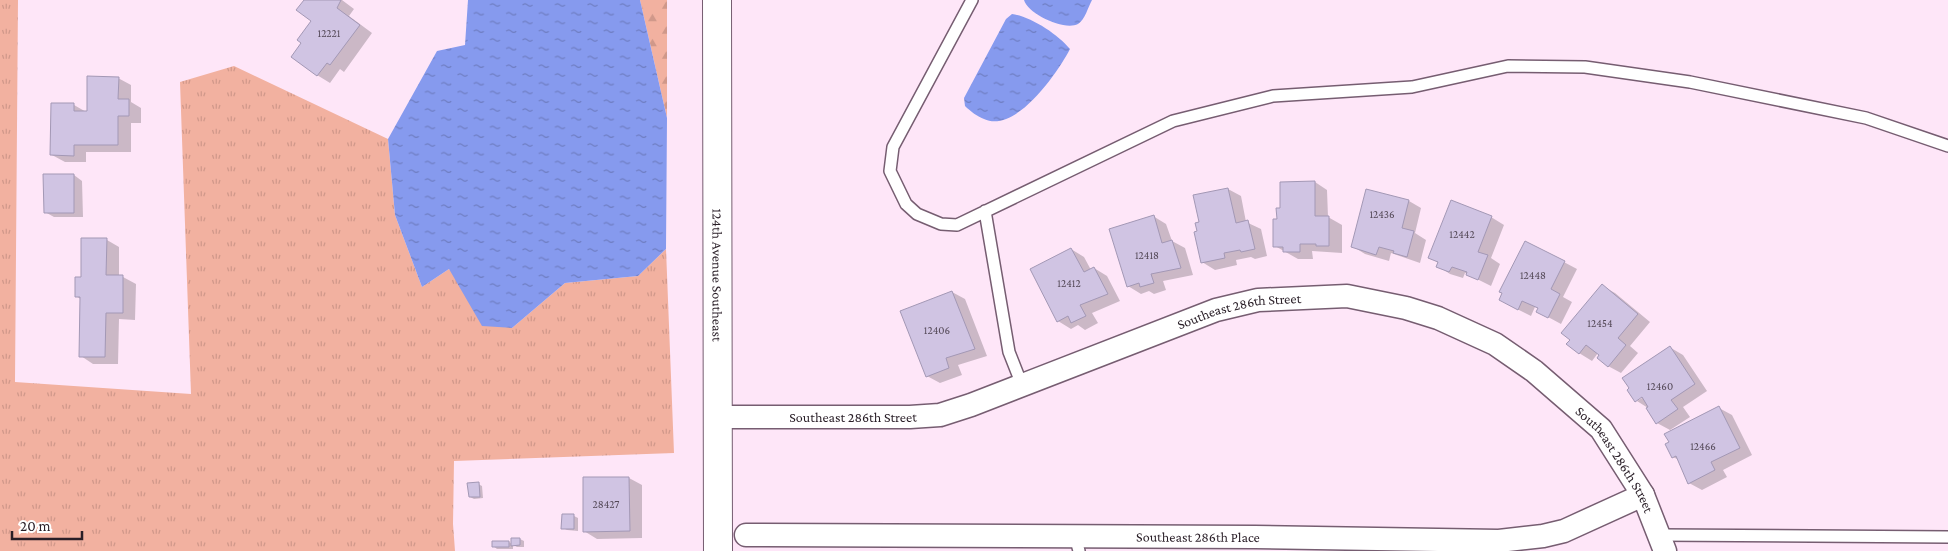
<svg xmlns="http://www.w3.org/2000/svg" width="1948" height="551" viewBox="0 0 1948 551" font-family="'Crimson Pro',serif">
  <defs>
    <pattern id="grass-tufts" width="24" height="20" patternUnits="userSpaceOnUse" patternTransform="scale(1.25)"><rect width="24" height="20" fill="#f2b1a0"/><path d="M3 7l-1-3M5 7V3M7 7l1-3M15 17l-1-3M17 17v-4M19 17l1-3" fill="none" stroke="#d0988a"/></pattern>
    <pattern id="forest-firs" width="22" height="20" patternUnits="userSpaceOnUse" patternTransform="scale(1.25)"><rect width="22" height="20" fill="#f2b1a0"/><path d="M5 1l3.5 6h-7zM16 11l3.5 6h-7z" fill="#d0988a"/></pattern>
    <pattern id="water-ripples" width="26" height="14" patternUnits="userSpaceOnUse" patternTransform="scale(1.25)"><rect width="26" height="14" fill="#869aee"/><path d="M2 4q2-2 4 0t4 0M15 11q2-2 4 0t4 0" fill="none" stroke="#6e7dc1"/></pattern>
  </defs>
  <rect width="100%" height="100%" fill="#fee6f8"/>
  <path fill="url(#grass-tufts)" d="M0 0H18L15 382 191 394 180 82 234 66 388 139 395 215 422 287 449 269 512 328 565 283 638 276 666 249 674 453 454 461 453 524 455 551H0Z"/>
  <path fill="url(#forest-firs)" d="M640 0H667V118Z"/>
  <path fill="url(#water-ripples)" d="M468 0H640L667 118 666 249 638 276 565 283 512 328 482 326 449 269 422 287 395 215 388 139 437 51 465 45Z
    M1024 0H1092C1088 7 1085 20 1078 24 1064 31 1028 14 1024 0Z
    M1012 14C1030 16 1058 34 1070 49 1058 72 1016 134 984 119 978 117 970 111 965 106L964 98 1006 19Z"/>
  <path fill="#0003" d="M305 0H342L354 9 349 16 372 33 344 72 340 69 330 83 317 75 303 43 313 21Z
    M118 78 131 85V102L141 108V123H131V152H86V162H65L52 155V105H74L88 113Z
    M74 175 82 181 83 217H54L45 212Z
    M1315 182 1327 190 1328 217 1342 225V253L1312 251 1313 259H1298L1275 246 1278 220 1281 209Z
    M1228 189 1241 196 1246 222 1261 229 1267 256 1255 259 1251 257 1236 260 1237 265 1215 270 1202 262 1198 232 1200 223Z
    M1409 201 1421 208 1415 233 1426 240 1420 263 1391 253 1389 261 1365 254 1352 246Z
    M1153 216 1166 224 1172 241 1185 248 1193 275 1163 281 1166 290 1154 294 1149 291 1141 294 1128 286Z
    M1491 217 1504 225 1491 258 1500 264 1491 286 1465 273 1463 278 1450 274 1438 266 1439 263 1430 258Z
    M107 240 119 247V277H123L136 284 135 320 119 319 118 364H93L81 356 82 300 76 296 82 279Z
    M1526 242 1577 269 1563 297 1572 302 1561 324 1537 311 1539 309 1535 307 1531 316 1513 307Z
    M1071 249 1084 257 1091 270 1094 268 1107 276 1120 301 1092 313 1098 323 1085 330 1078 325 1071 329 1058 321Z
    M1602 286 1615 293 1650 322 1630 346 1638 353 1621 373 1608 366 1598 353 1592 361 1579 353Z
    M952 292 965 299 987 356 958 365 962 375 940 383 927 376Z
    M1671 348 1683 355 1707 391 1683 407 1690 417 1670 430 1657 423 1648 408 1637 401 1647 395Z
    M1719 408 1732 415 1752 455 1723 470 1727 477 1702 490 1689 483 1679 460 1673 457Z
    M584 478H629L642 485V538L597 539 584 531Z
    M478 484 482 486 483 498 474 499 470 497Z
    M574 516 578 518V531L567 530 563 528Z
    M520 539 524 541V547H517L513 545V549H497L493 546 509 542 512 544Z"/>
  <path fill="#d0c4e3" stroke="#a398b5" d="M304 0H341L337 8 360 25 330 65 327 63 317 76 291 57 301 43 297 40 311 21 296 10Z
    M87 76 119 77 118 99H129V116H118V145H74V156L50 155 51 103H74V111H87Z
    M43 174H74V213H44Z
    M1315 181V216H1329V246H1316V244H1300V252H1283V247H1273V219H1277L1276 208H1280V182Z
    M1228 188 1236 223 1248 220 1255 249 1241 252 1240 250 1224 253 1225 258 1201 263 1194 232 1197 231 1195 223 1199 222 1193 195Z
    M1366 189 1409 200 1402 228 1414 231 1407 257 1393 253 1394 251 1379 247 1376 255 1351 247Z
    M1451 200 1492 216 1478 252 1488 255 1478 280 1466 275 1467 272 1452 267 1449 272 1436 267 1438 262 1428 258Z
    M1154 215 1162 243 1172 240 1181 268 1151 274 1154 283 1140 287 1139 283 1127 287 1109 229Z
    M81 238H107L106 275H123V313H106L105 357H79L80 297H75V277H81Z
    M1525 241 1565 261 1551 289 1560 294 1548 318 1536 312 1538 308 1522 301 1518 310 1499 300 1502 293 1499 292Z
    M1071 248 1084 272 1094 267 1108 294 1080 305 1086 316 1071 323 1068 316 1057 322 1030 269Z
    M1602 284 1638 314 1618 338 1626 345 1608 367 1597 358 1599 355 1586 345 1579 354 1566 344 1570 340 1561 333Z
    M952 291 975 349 946 358 949 368 926 377 900 311Z
    M1670 346 1695 384 1671 400 1678 409 1656 424 1646 408 1648 407 1642 397 1635 402 1627 390 1629 388 1622 378Z
    M1719 406 1740 448 1711 462 1715 470 1688 484 1676 456 1672 458 1665 444 1669 442 1664 434Z
    M583 477H629L630 531 583 532Z
    M479 482 480 497H469L467 483Z
    M562 514H574V529H561Z
    M511 538H520V545L511 546Z
    M492 541H509V547H492Z"/>
  <g fill="none" stroke-linecap="round" stroke-linejoin="round">
    <g stroke="#765d71" stroke-width="14">
      <path id="lane" d="M972 0 893 147 890 171 906 204 917 214 941 224 957 225 1173 121 1273 96 1412 87 1508 66 1585 67 1690 82 1866 118 1948 146
        M985 211 1009 352 1022 385
        M1659 535 1948 537
        M1075 536 1079 551"/>
    </g>
    <g stroke="#765d71" stroke-width="25">
      <g id="street">
        <path id="s1" d="M718 417H910L940 415 971 405 1216 310 1258 300 1347 296 1406 308 1438 318 1495 344 1534 371 1601 429 1643 495 1665 551"/>
        <path id="s2" d="M746 535 1255 537 1499 541 1543 536 1564 531 1643 495"/>
      </g>
    </g>
    <g stroke="#765d71" stroke-width="30">
      <g id="secondary">
        <path id="s3" d="M717 0 718 551"/>
      </g>
    </g>
    <use href="#lane" stroke="#fff" stroke-width="11"/>
    <use href="#street" stroke="#fff" stroke-width="22"/>
    <use href="#secondary" stroke="#fff" stroke-width="28"/>
  </g>
  <g text-anchor="middle" dominant-baseline="central" stroke-width="4" stroke-linejoin="round" paint-order="stroke">
    <g font-size="11" fill="#534856">
      <text x="329" y="33">12221</text>
      <text x="1382" y="214">12436</text>
      <text x="1462" y="234">12442</text>
      <text x="1147" y="255">12418</text>
      <text x="1533" y="275">12448</text>
      <text x="1069" y="283">12412</text>
      <text x="1600" y="323">12454</text>
      <text x="937" y="330">12406</text>
      <text x="1660" y="386">12460</text>
      <text x="1703" y="446">12466</text>
      <text x="606" y="504">28427</text>
    </g>
    <g font-size="14" fill="#291e27" stroke="#fff">
      <text stroke="none"><textPath href="#s3" startOffset="275">124th Avenue Southeast</textPath></text>
      <text stroke="none"><textPath href="#s1" startOffset="540">Southeast 286th Street</textPath></text>
      <text stroke="none"><textPath href="#s1" startOffset="135">Southeast 286th Street</textPath></text>
      <text stroke="none"><textPath href="#s1" startOffset="975">Southeast 286th Street</textPath></text>
      <text stroke="none"><textPath href="#s2" startOffset="452">Southeast 286th Place</textPath></text>
    </g>
  </g>
  <path d="M12 531v8h70v-8" fill="none" stroke="#291e27" stroke-width="2.5"/>
  <text x="20" y="531" font-size="15" fill="#291e27" stroke="#ffffff" stroke-width="4" paint-order="stroke">20 m</text>
</svg>
